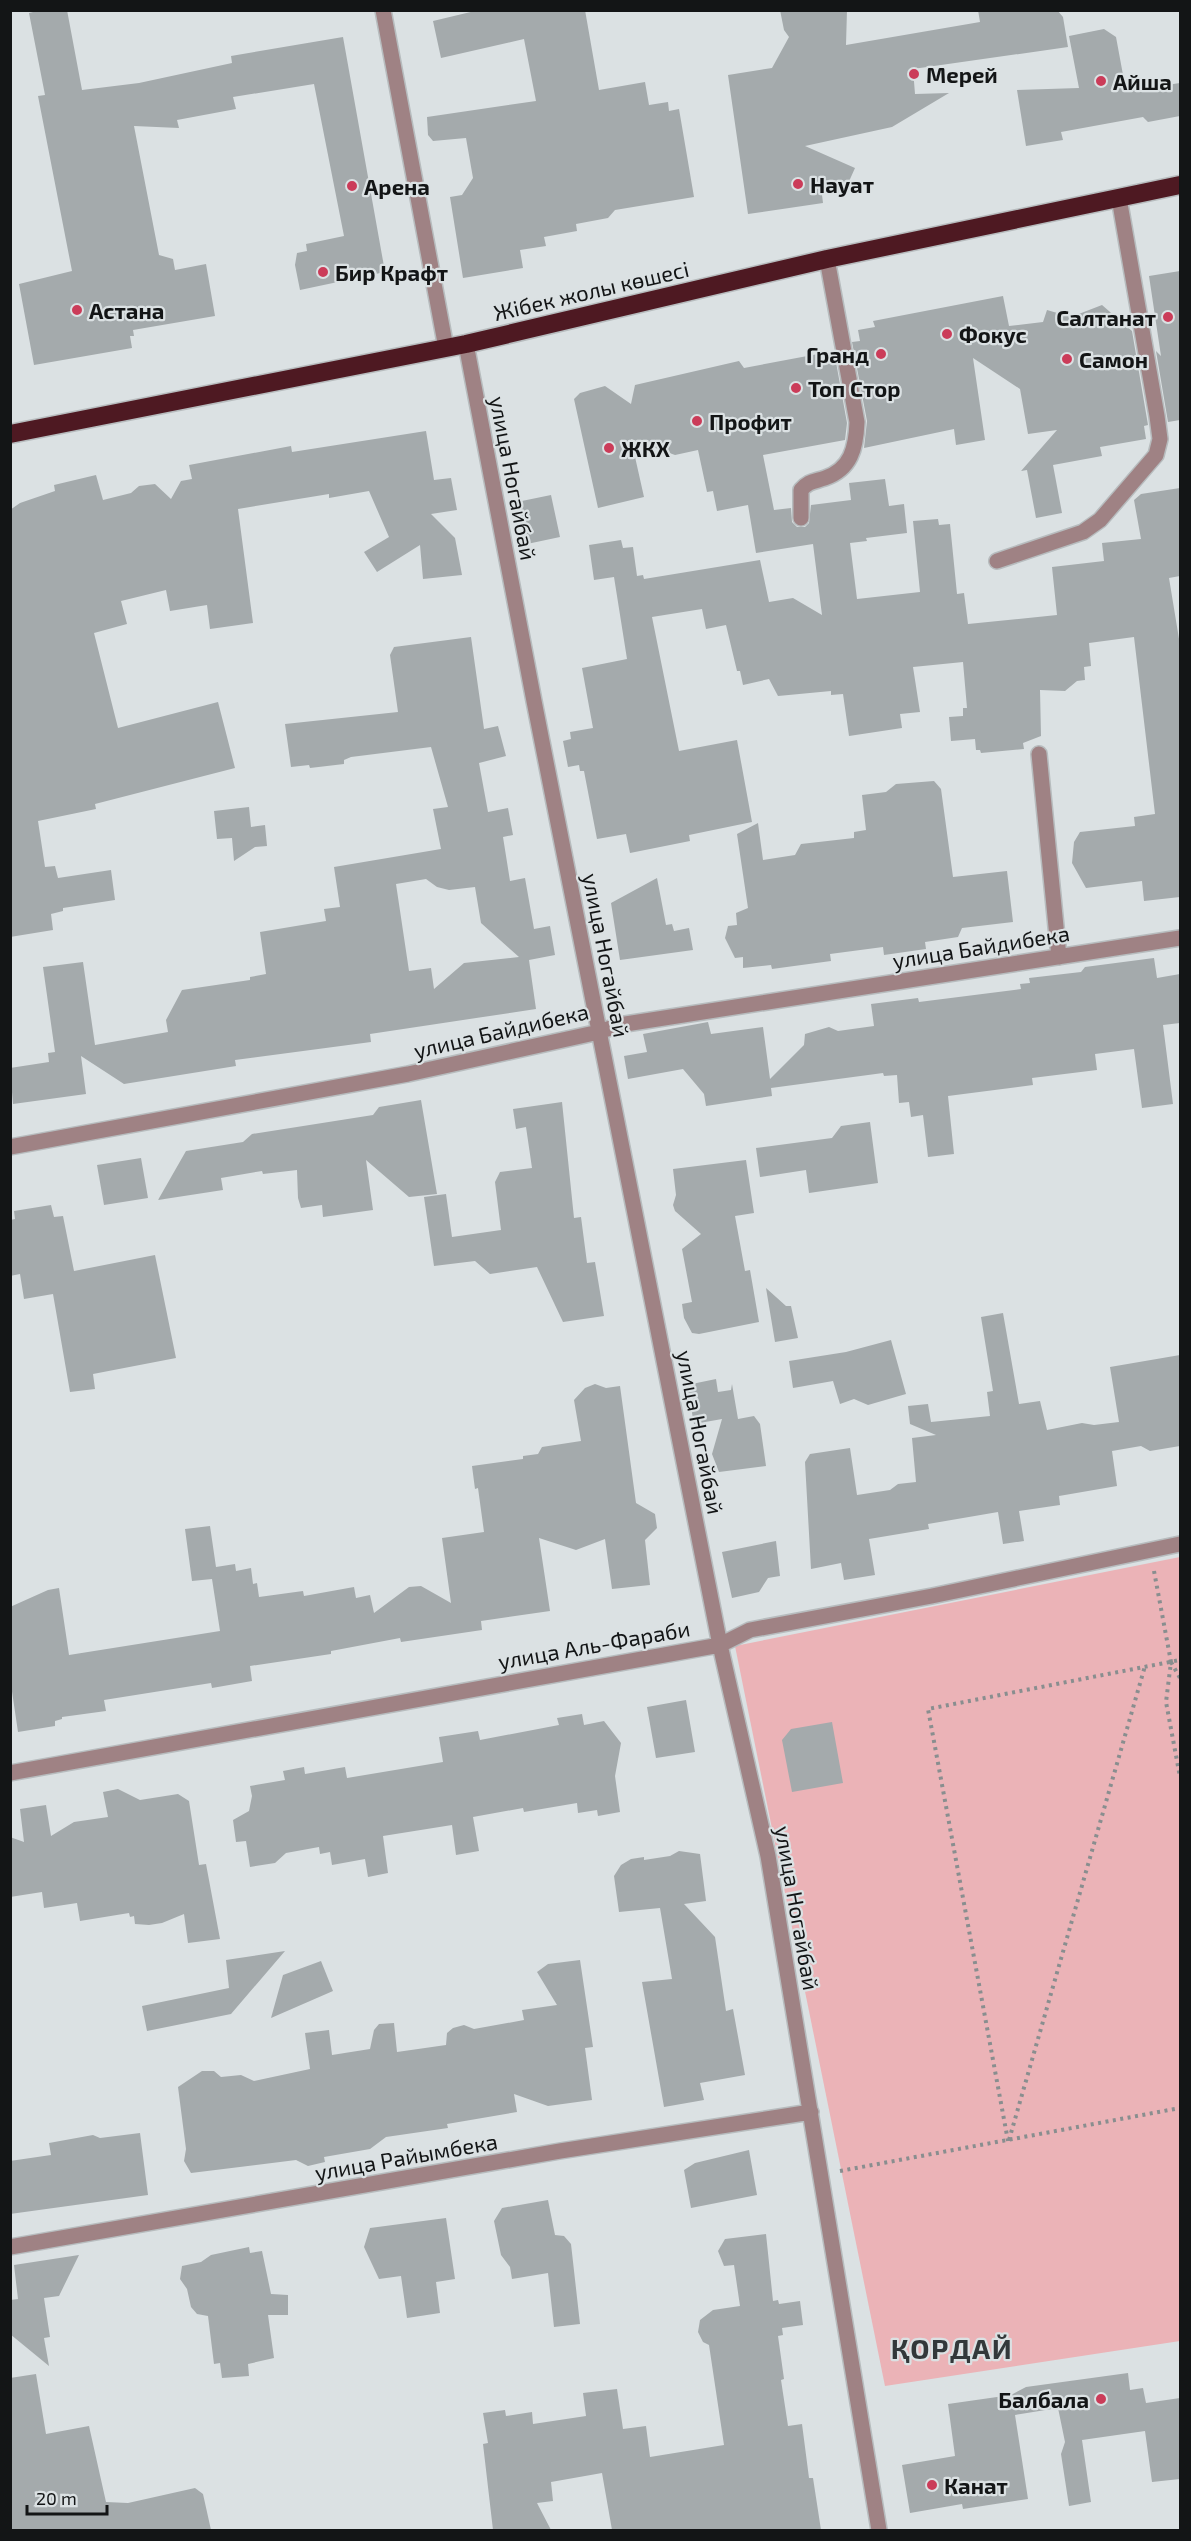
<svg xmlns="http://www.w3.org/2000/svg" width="1191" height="2541" viewBox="0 0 1191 2541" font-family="'Exo 2',sans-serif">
  <rect width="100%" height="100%" fill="#dbe1e3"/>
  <path fill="#ebb3b7" d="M1180 1557V2341L885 2386 735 1646Z"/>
  <path fill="#a4aaac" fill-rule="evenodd" d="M41 10H67L82 90 139 83 232 63 231 56 343 37 385 272 300 290 295 265 297 253 307 251 306 244 344 236 314 84 233 97 236 109 177 120 179 128 134 126 159 255 173 259 175 270 206 264 215 316 133 330 134 336H130L132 348 34 365 19 284 72 271 38 96 45 95 29 13Z
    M479 10H585L599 90 645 82 649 105 668 102 669 111 679 109 694 197 615 210 608 218 576 224 577 231 544 237 546 246 520 250 523 268 463 278 450 197 462 195 473 178 466 138 433 141 428 135 427 117 536 101 524 39 441 58 433 21Z
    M780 10H847L846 45 980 22 978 10H1057L1063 17 1068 47 913 69 915 94 949 93 892 127 805 146 855 168 842 197 821 187 823 203 748 214 728 75 772 68 789 37 784 30Z
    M1104 29 1116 37 1126 91 1180 83V116L1148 122 1143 117 1061 132 1063 140 1026 146 1017 90 1079 88 1069 36Z
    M1180 271V420L1168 422 1156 351 1161 356 1149 276Z
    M1003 296 1009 326 1043 322 1047 310 1071 317 1102 305 1132 331 1148 425 1144 426 1146 439 1100 447 1102 456 1053 465 1062 513 1036 518 1027 470 1021 471 1057 430 1028 434 1020 389 973 358 985 440 956 445 954 429 864 448 867 421 852 342 860 341 858 330 875 327 873 321Z
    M834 351 847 423 845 440 763 455 774 510 791 508 792 522 797 527H805L809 523 811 505 851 500 849 483 885 479 889 506 904 504 907 533 866 538 867 541 850 543 857 599 920 592 913 521 938 519 939 525 950 524 957 594 964 593 968 624 1057 615 1052 567 1104 561 1102 543 1141 539 1134 500 1141 494 1180 488V576L1169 578 1180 645V897L1144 901 1142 881 1086 888 1072 863 1074 842 1080 832 1135 826 1134 817 1155 814 1134 637 1089 643 1091 666 1084 667 1085 680 1077 681 1065 691 1040 690 1041 736 1023 743 1024 749 981 753 980 750H976L975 739 951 741 949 717 963 716V708H967L963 662 913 667 920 712 900 714 902 728 849 736 843 694 831 695V691L778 696 769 679 743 685 740 671H737L726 625 706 629 702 609 652 617 679 751 737 740 752 822 689 835 690 841 630 853 626 834 597 839 584 771H580L579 765 568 767 563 741 571 739 570 732 593 728 582 668 627 659 614 577 594 580 589 545 621 540 623 548 633 547 637 576 643 575 644 579 760 560 769 602 793 598 822 615 813 544 756 553 748 505 717 511 713 491 707 492 698 450 675 455 631 439 644 497 598 508 574 399 580 393 605 386 631 404 635 385 739 361 744 368Z
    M426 431 434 480 451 478 457 510 431 514 455 538 462 575 423 579 420 545 377 572 364 552 389 537 369 491 329 498V494L238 509 253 623 210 629 207 605 170 611 166 590 121 601 127 624 94 633 118 728 218 702 235 768 95 804 96 809 38 821 45 867 55 866 58 878 111 870 115 900 63 908V911L51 914 53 930 10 937V510L20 503 55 491 54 485 96 475 103 500 131 493 139 486 155 484 171 499 181 481 192 479 189 465 291 446 292 452Z
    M551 495 560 537 527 544 517 502Z
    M471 637 484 729 498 726 506 756 479 763 488 812 508 808 513 835 503 837 510 881 525 878 534 929 550 926 555 955 529 960 536 1009 370 1034 371 1042 235 1060 236 1066 124 1084 81 1056 86 1094 13 1104 10 1068 49 1062 48 1053 55 1052 43 967 83 962 95 1045 168 1032 166 1020 182 990 250 980V977L266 974 260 932 326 921 324 909 340 907 334 867 441 849 433 809 448 807 431 747 351 757 344 760V764L310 768 309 765 291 767 285 724 398 712 390 655 394 647ZM426 879 437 887 449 890 475 887 481 923 519 957 464 963 434 989 431 968 409 971 396 884Z
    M934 781 941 789 953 877 1007 871 1013 922 962 928 958 937 925 942 926 949 884 955 883 947 830 954 831 961 772 969 771 965 743 968V957L735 958 725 938 728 926 737 925 736 913 748 908 737 834 758 823 763 860 795 855 801 844 854 838V832L866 830 862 795 886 792 896 784Z
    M249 807 251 827 265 825 267 846 255 847 234 861 232 838 217 839 214 811Z
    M657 878 666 925 672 924 674 931 689 928 693 950 620 960 611 903Z
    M1154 958 1157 978 1180 974V1023L1163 1025 1173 1104 1142 1108 1134 1049 1095 1054 1097 1070 1032 1078 1033 1085 948 1096 954 1154 928 1157 923 1115 911 1117 909 1102 899 1103 897 1075 884 1076 883 1073 771 1088 772 1096 706 1106 704 1094 683 1069 628 1079 624 1056 647 1052 643 1034 708 1022 711 1034 763 1027 770 1079 804 1045 805 1034 829 1027 838 1031 874 1026 871 1004 918 998 919 1002 1021 989 1020 984 1030 983 1029 978 1081 972 1085 967Z
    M421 1100 437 1194 409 1197 366 1160 373 1210 323 1217 322 1205 301 1208 298 1198 297 1170 263 1174 262 1171 221 1178 223 1190 158 1200 186 1151 243 1142 252 1134 373 1115 379 1107Z
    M562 1102 574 1218 581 1217 587 1263 595 1262 604 1316 563 1322 537 1267 490 1274 475 1261 434 1266 424 1197 446 1194 452 1237 501 1230 495 1182 500 1172 532 1168 526 1127 516 1129 513 1109Z
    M870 1122 878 1183 809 1193 806 1170 760 1177 756 1148 832 1138 841 1126Z
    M141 1158 148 1198 104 1205 97 1165Z
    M746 1160 754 1213 735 1216 745 1271 750 1270 759 1322 699 1334 692 1333 684 1318 682 1304 692 1302 682 1249 701 1234 675 1211 673 1205 676 1195 673 1169Z
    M51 1205 54 1217 63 1216 74 1271 155 1255 176 1358 93 1374 95 1389 70 1392 53 1294 24 1299 20 1274 10 1276V1220L15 1219 14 1211Z
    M766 1288 786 1306H791L798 1338 775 1342Z
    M1003 1313 1019 1404 1040 1401 1047 1430 1082 1423 1094 1425 1119 1422 1110 1367 1180 1355V1446L1150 1451 1141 1446 1112 1451 1117 1486 1059 1496 1060 1505 1019 1511 1024 1541 1003 1544 998 1512 928 1524 929 1529 869 1539 875 1575 844 1580 841 1563 811 1569 805 1462 810 1454 850 1448 857 1495 890 1490 898 1484 916 1482 912 1438 936 1435 910 1424 908 1406 928 1404 931 1422 990 1416 987 1392 993 1391 981 1317Z
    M891 1340 906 1394 868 1405 854 1399 840 1404 833 1381 793 1388 789 1361 846 1352Z
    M716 1379 718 1392 731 1390 732 1384 738 1419 754 1416 760 1424 766 1466 719 1472 712 1454 722 1419 694 1424 687 1385Z
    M595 1384 606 1388 620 1386 636 1503 655 1514 657 1528 645 1540 650 1585 612 1589 605 1539 576 1550 539 1538 550 1611 481 1621 482 1630 401 1642 400 1638 331 1651V1654L250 1666 252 1681 212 1688 211 1683 104 1700 106 1711 62 1717V1719L55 1721V1726L18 1732 10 1678V1607L48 1590 59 1588 69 1655 220 1631 212 1579 192 1581 185 1529 210 1526 216 1567 235 1564 236 1571 251 1568 253 1584 257 1583 259 1597 303 1591 304 1596 354 1587 356 1598 370 1595 374 1613 409 1587 421 1586 451 1603 442 1538 484 1532 478 1488 475 1489 472 1466 523 1459V1456L538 1454 542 1447 581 1441 574 1400 585 1388Z
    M776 1541 780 1576 768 1578 759 1592 732 1598 722 1552Z
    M686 1700 695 1752 656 1758 647 1707Z
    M582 1714 584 1725 604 1721 621 1743 615 1776 620 1812 598 1816 597 1810 578 1813 577 1803 524 1812 523 1808 473 1817 479 1851 456 1855 452 1825 383 1836 388 1873 368 1877 365 1859 332 1865 330 1852 320 1854 319 1847 286 1853 275 1863 250 1867 246 1841 236 1842 233 1820 249 1811 252 1796 250 1786 285 1780 283 1771 304 1767 305 1774 345 1767 347 1778 443 1762 439 1737 478 1731 480 1740 559 1725 557 1718Z
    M832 1722 843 1783 792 1792 782 1740 791 1729Z
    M118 1789 140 1800 178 1794 189 1801 199 1865 206 1864 220 1939 188 1943 184 1914 162 1923 149 1925 135 1924 134 1916 130 1917 129 1913 80 1921 77 1903 44 1908 42 1892 10 1897V1837L24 1842 20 1809 46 1805 51 1836 74 1822 108 1817 103 1792Z
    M679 1851 700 1854 706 1901 684 1904 715 1937 726 2011 733 2009 745 2075 700 2083 704 2100 664 2107 642 1982 672 1979 660 1908 619 1912 614 1876 621 1865 631 1859 644 1857V1860L670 1856Z
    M285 1951 231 2014 147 2031 142 2006 229 1988 226 1960Z
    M580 1960 593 2047 585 2048 592 2100 548 2106 514 2094 517 2112 447 2124 448 2128 386 2137 370 2149 324 2157 325 2162 308 2166 296 2160 191 2173 184 2161 186 2149 178 2087 202 2071H214L221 2077 241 2075 254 2081 310 2069 305 2033 329 2030 332 2055 370 2049 374 2030 379 2024 394 2023 397 2052 446 2045 447 2033 453 2028 464 2025 474 2029 524 2020 522 2010 557 2005 537 1972 548 1964Z
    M321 1961 333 1991 271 2018 283 1975Z
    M140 2133 148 2195 10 2214V2161L51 2155 49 2143 93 2135 100 2138Z
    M749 2150 757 2195 691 2208 684 2170 695 2163Z
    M548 2200 555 2235 564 2236 571 2244 580 2324 554 2327 548 2273 512 2279 510 2267 501 2255 494 2221 502 2208Z
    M446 2218 455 2279 436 2282 440 2313 407 2318 401 2276 379 2279 364 2247 370 2228Z
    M766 2234 773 2301 778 2300 779 2304 800 2301 803 2325 782 2328 783 2335 778 2336 784 2379 781 2380 788 2426 802 2424 809 2478H813L821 2530H612L602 2473 551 2482 553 2501 537 2503 551 2530H493L483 2444 488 2443 483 2413 505 2410 506 2416 532 2412 533 2424 586 2416 583 2393 617 2389 623 2429 646 2426 650 2457 724 2445 709 2345 703 2342 698 2332 700 2320 713 2310 740 2306 734 2265 724 2266 718 2251 725 2239Z
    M249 2247 250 2253 262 2251 271 2294 288 2295V2315H268L274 2358 248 2364 249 2376 222 2378 220 2363 214 2364 208 2316 197 2314 191 2307 187 2289 180 2279 182 2266 201 2262 211 2255Z
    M79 2255 59 2296 44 2298 50 2337 44 2338 49 2366 10 2334V2300L18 2299 14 2265Z
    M1128 2373 1130 2390 1143 2388 1146 2403 1180 2398V2479L1152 2482 1145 2431 1082 2440 1091 2502 1069 2506 1061 2454 1065 2442 1058 2408 1015 2415 1028 2499 963 2509 962 2504 910 2513 902 2465 955 2456 948 2404 1011 2395 1026 2387Z
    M36 2374 46 2434 89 2426 106 2502 128 2503 195 2488 203 2494 211 2530H10V2378Z"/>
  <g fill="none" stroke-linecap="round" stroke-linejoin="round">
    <g stroke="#b7bcbe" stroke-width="18">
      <path id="minor" d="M383 10 446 348
        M466 344 534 701 720 1645 768 1856 879 2530
        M801 518V490C809 481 813 482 825 478 851 469 856 448 857 422L827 259
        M997 561 1083 532 1100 520 1156 455 1160 439 1157 416 1119 198
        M1039 754 1059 957
        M10 1147 408 1074 599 1032 619 1025 1180 938
        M10 1773 720 1645 750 1630 932 1596 1180 1544
        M10 2247 560 2151 811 2112"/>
    </g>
    <g stroke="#b7bcbe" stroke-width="21">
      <path id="highway" d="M10 434 466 344 827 259 1180 185"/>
    </g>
    <path stroke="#898e8f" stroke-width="4" stroke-dasharray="3 4.5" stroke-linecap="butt" d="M1154 1571 1171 1662 1166 1702 1180 1777
      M1171 1662 1180 1678
      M1009 2140 1145 1666
      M1008 2141 928 1709 1180 1660
      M840 2171 1180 2108"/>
    <use href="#minor" stroke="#9f8284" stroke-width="15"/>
    <use href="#highway" stroke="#4e1922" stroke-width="18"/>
  </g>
  <g fill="#cb3c59" stroke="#dbe1e3" stroke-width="2">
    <circle cx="914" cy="74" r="6"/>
    <circle cx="1101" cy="81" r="6"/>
    <circle cx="798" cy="184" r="6"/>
    <circle cx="352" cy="186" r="6"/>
    <circle cx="323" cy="272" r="6"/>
    <circle cx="77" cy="310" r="6"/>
    <circle cx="1168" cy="317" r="6"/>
    <circle cx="947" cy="334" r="6"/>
    <circle cx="881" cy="354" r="6"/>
    <circle cx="1067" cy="359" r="6"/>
    <circle cx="796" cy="388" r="6"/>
    <circle cx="697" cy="421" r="6"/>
    <circle cx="609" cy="448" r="6"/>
    <circle cx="1101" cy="2399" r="6"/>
    <circle cx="932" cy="2485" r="6"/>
  </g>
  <g text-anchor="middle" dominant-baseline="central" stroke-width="4.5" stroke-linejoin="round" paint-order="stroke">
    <g font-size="22" font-weight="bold" fill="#131516" stroke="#dbe1e3" text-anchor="start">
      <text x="926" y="74">Мерей</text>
      <text x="1113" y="81">Айша</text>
      <text x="810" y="184">Науат</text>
      <text x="364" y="186">Арена</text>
      <text x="335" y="272">Бир Крафт</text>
      <text x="89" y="310">Астана</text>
      <text x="1156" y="317" text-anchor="end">Салтанат</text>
      <text x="959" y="334">Фокус</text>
      <text x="869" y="354" text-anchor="end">Гранд</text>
      <text x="1079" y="359">Самон</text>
      <text x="808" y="388">Топ Стор</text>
      <text x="709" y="421">Профит</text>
      <text x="621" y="448">ЖКХ</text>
      <text x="1089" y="2399" text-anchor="end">Балбала</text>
      <text x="944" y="2485">Канат</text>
    </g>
    <g font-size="22" fill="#131516" stroke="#dbe1e3">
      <text transform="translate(591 290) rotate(-13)">Жібек жолы көшесі</text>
      <text transform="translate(514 478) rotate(79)">улица Ногайбай</text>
      <text transform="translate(981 946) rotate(-9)">улица Байдибека</text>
      <text transform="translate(607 955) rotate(79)">улица Ногайбай</text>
      <text transform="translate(501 1030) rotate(-13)">улица Байдибека</text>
      <text transform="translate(701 1432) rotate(79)">улица Ногайбай</text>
      <text transform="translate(594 1644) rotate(-10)">улица Аль-Фараби</text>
      <text transform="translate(798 1908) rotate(80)">улица Ногайбай</text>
      <text transform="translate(406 2156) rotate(-10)">улица Райымбека</text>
    </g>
    <g font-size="28" font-weight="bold" letter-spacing="1.5" fill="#33383a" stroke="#dbe1e3">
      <text x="952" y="2348">ҚОРДАЙ</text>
    </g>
  </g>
  <rect width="1191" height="2541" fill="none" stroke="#131516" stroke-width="24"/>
  <path d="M27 2505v9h80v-9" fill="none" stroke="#131516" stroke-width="3"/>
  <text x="36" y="2505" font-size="18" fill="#131516" stroke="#dbe1e3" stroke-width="4.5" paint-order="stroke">20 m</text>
</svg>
